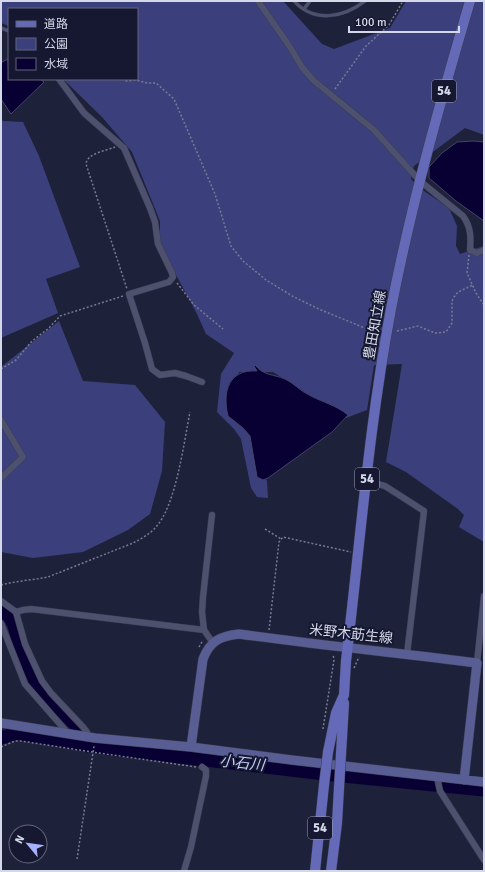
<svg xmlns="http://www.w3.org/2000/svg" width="485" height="872" viewBox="0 0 485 872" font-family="Signika,'Noto Sans JP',sans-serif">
  <rect width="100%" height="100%" fill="#1e213a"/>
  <path fill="#3b407c" d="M1 1H283L322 44 334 49 390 28 406 1H484V135L465 128 414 166 411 179 421 189 449 208 457 226 456 246 460 254 484 246V542L459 527 464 515 458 509 406 472 386 462 402 364 374 365 367 410 346 418 273 372H239L231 393 243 421 260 453V471L267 481 268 498 257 497 251 488 241 439 234 429 217 412 221 374 234 353 206 334 196 312 160 245V221L132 152 102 117 63 79H137V9H9V26L1 23Z
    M1 119 3 121 23 122 39 156 80 267 46 279 58 313 1 338Z
    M59 321 83 381 135 385 165 422 162 471 150 514 128 530 83 552 33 558 1 552V367Z"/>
  <path fill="#080033" stroke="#46416a" d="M8 59 9 79H40L44 82 11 114 1 99V64L2 62Z
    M474 141 484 142V221L456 201 429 178V167L442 153 457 142Z
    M255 365C264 376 273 374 285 379 294 383 300 391 309 395 322 402 336 405 348 415L332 432 268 478 263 480 257 477 256 471 250 436 243 428 228 416C222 391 229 369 257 371L254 366Z"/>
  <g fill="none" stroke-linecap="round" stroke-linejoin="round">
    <path stroke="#080033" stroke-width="13" d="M1 610 11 619 14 625 19 645 37 685 44 694 78 727 88 746
      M1 738 13 734H20L111 749 333 775 484 790"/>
    <g stroke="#3a3b50" stroke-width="4">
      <path id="lane" d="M294 1C314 23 343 18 365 1
        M304 9 310 1
        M1 28 9 31"/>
    </g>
    <g stroke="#3a3b50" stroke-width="7">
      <path id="street" d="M258 1 290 47 302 67 313 80 374 130 420 181 463 216C471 227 471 237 470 250L477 253 484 250
        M59 79 84 113 124 148 150 208 155 222 158 244 172 273 173 277 169 282 129 294 145 343 152 369 160 375 175 373 186 376 202 382
        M1 420 23 457 1 478
        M367 481 385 486 424 511 407 654
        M1 601 16 612 25 644 42 681 51 693 83 727 87 732 86 737
        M16 612 23 610 31 609 204 630 213 643
        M1 623 25 684 66 731 65 733
        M204 630 202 612 203 597 212 515
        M477 663 484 596
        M437 777 440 791 484 860
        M184 871 191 847 206 776V770L202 767"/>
    </g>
    <g stroke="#3a3b50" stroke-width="10">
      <path id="secondary" d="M1 723 95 738 191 747 292 760 484 782
        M191 747 203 659C210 641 220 636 239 634 318 645 398 653 477 663L464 780"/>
    </g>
    <g stroke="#3a3b50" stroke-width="11">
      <path id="primary" d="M328 752 336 713 344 695 346 661C360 544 369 425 391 309 411 205 440 103 470 1
        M341 754 344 703
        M315 871 324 785
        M331 871 337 823 339 788"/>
    </g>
    <path stroke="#787b91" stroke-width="1.5" stroke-dasharray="2 2" stroke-linecap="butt" d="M122 79 126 81 136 80 147 83H156L174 99 215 194 231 246 243 261 266 280 294 297 321 310 377 333
      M335 89 366 46 389 25 403 1
      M115 147C106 151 87 153 86 164L127 289
      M469 255 467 273 476 293 484 305
      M177 283 194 305 223 329
      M397 331 418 326 435 333 446 332 452 323V301L454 297 458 292 473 285
      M1 369 16 360 32 341 49 328 60 316 123 296
      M265 529 281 539
      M1 585C16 581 33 580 48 577L133 543C141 539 150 534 156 527 176 505 184 442 190 412
      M269 630 279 542 283 537 351 552
      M357 635 362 642
      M199 647 203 640
      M354 668 359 657
      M323 729 334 660 333 654
      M1 747 15 741H21L92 752 196 767
      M77 859 94 746"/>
    <use href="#lane" stroke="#4d516e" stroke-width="3"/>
    <use href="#street" stroke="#4d516e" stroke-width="6"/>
    <use href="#secondary" stroke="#585d93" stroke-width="9"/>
    <use href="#primary" stroke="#646ab7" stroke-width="10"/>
    <g stroke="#3a3b50" stroke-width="11" stroke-linecap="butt">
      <path id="primary-bridge" d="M324 785 328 752
        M339 788 341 754"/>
    </g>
    <use href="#primary-bridge" stroke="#646ab7" stroke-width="10"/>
  </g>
  <g text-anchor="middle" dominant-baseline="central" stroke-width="4" stroke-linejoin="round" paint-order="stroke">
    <g fill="#151830" stroke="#9b9eb2" stroke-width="1">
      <rect x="432" y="80" width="24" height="22" rx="3"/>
      <rect x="355" y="468" width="24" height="22" rx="3"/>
      <rect x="308" y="817" width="24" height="22" rx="3"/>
    </g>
    <g font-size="13" font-weight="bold" fill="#d5d8e9">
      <text x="444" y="91">54</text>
      <text x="367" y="479">54</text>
      <text x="320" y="828">54</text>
    </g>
    <g font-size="14" fill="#d5d8e9" stroke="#151830">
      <text transform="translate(375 325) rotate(-80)">豊田知立線</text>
      <text transform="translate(351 634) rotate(6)">米野木莇生線</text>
    </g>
    <g font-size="15" font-style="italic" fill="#c6cdf9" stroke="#151830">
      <text transform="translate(242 763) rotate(6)">小石川</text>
    </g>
  </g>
  <rect width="485" height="872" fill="none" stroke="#d5d8e9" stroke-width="4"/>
  <rect x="8" y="8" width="130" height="72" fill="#151830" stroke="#62657a"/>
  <rect x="16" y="21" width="20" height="6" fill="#646ab7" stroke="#62657a"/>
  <text x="44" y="28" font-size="12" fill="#d5d8e9">道路</text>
  <rect x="16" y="38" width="20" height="12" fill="#3b407c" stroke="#62657a"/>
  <text x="44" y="48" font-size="12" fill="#d5d8e9">公園</text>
  <rect x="16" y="58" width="20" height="12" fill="#080033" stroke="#62657a"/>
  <text x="44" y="68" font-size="12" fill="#d5d8e9">水域</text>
  <g transform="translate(28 844) rotate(299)"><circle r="19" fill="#151830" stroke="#62657a"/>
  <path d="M0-3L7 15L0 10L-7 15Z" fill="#a7b1fc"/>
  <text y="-6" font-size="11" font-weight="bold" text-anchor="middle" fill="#d5d8e9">N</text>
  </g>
  <path d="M349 26v6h110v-6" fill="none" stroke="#d5d8e9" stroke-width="2"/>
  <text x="355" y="26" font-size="12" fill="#d5d8e9" stroke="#151830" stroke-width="3" paint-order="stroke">100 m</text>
</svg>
